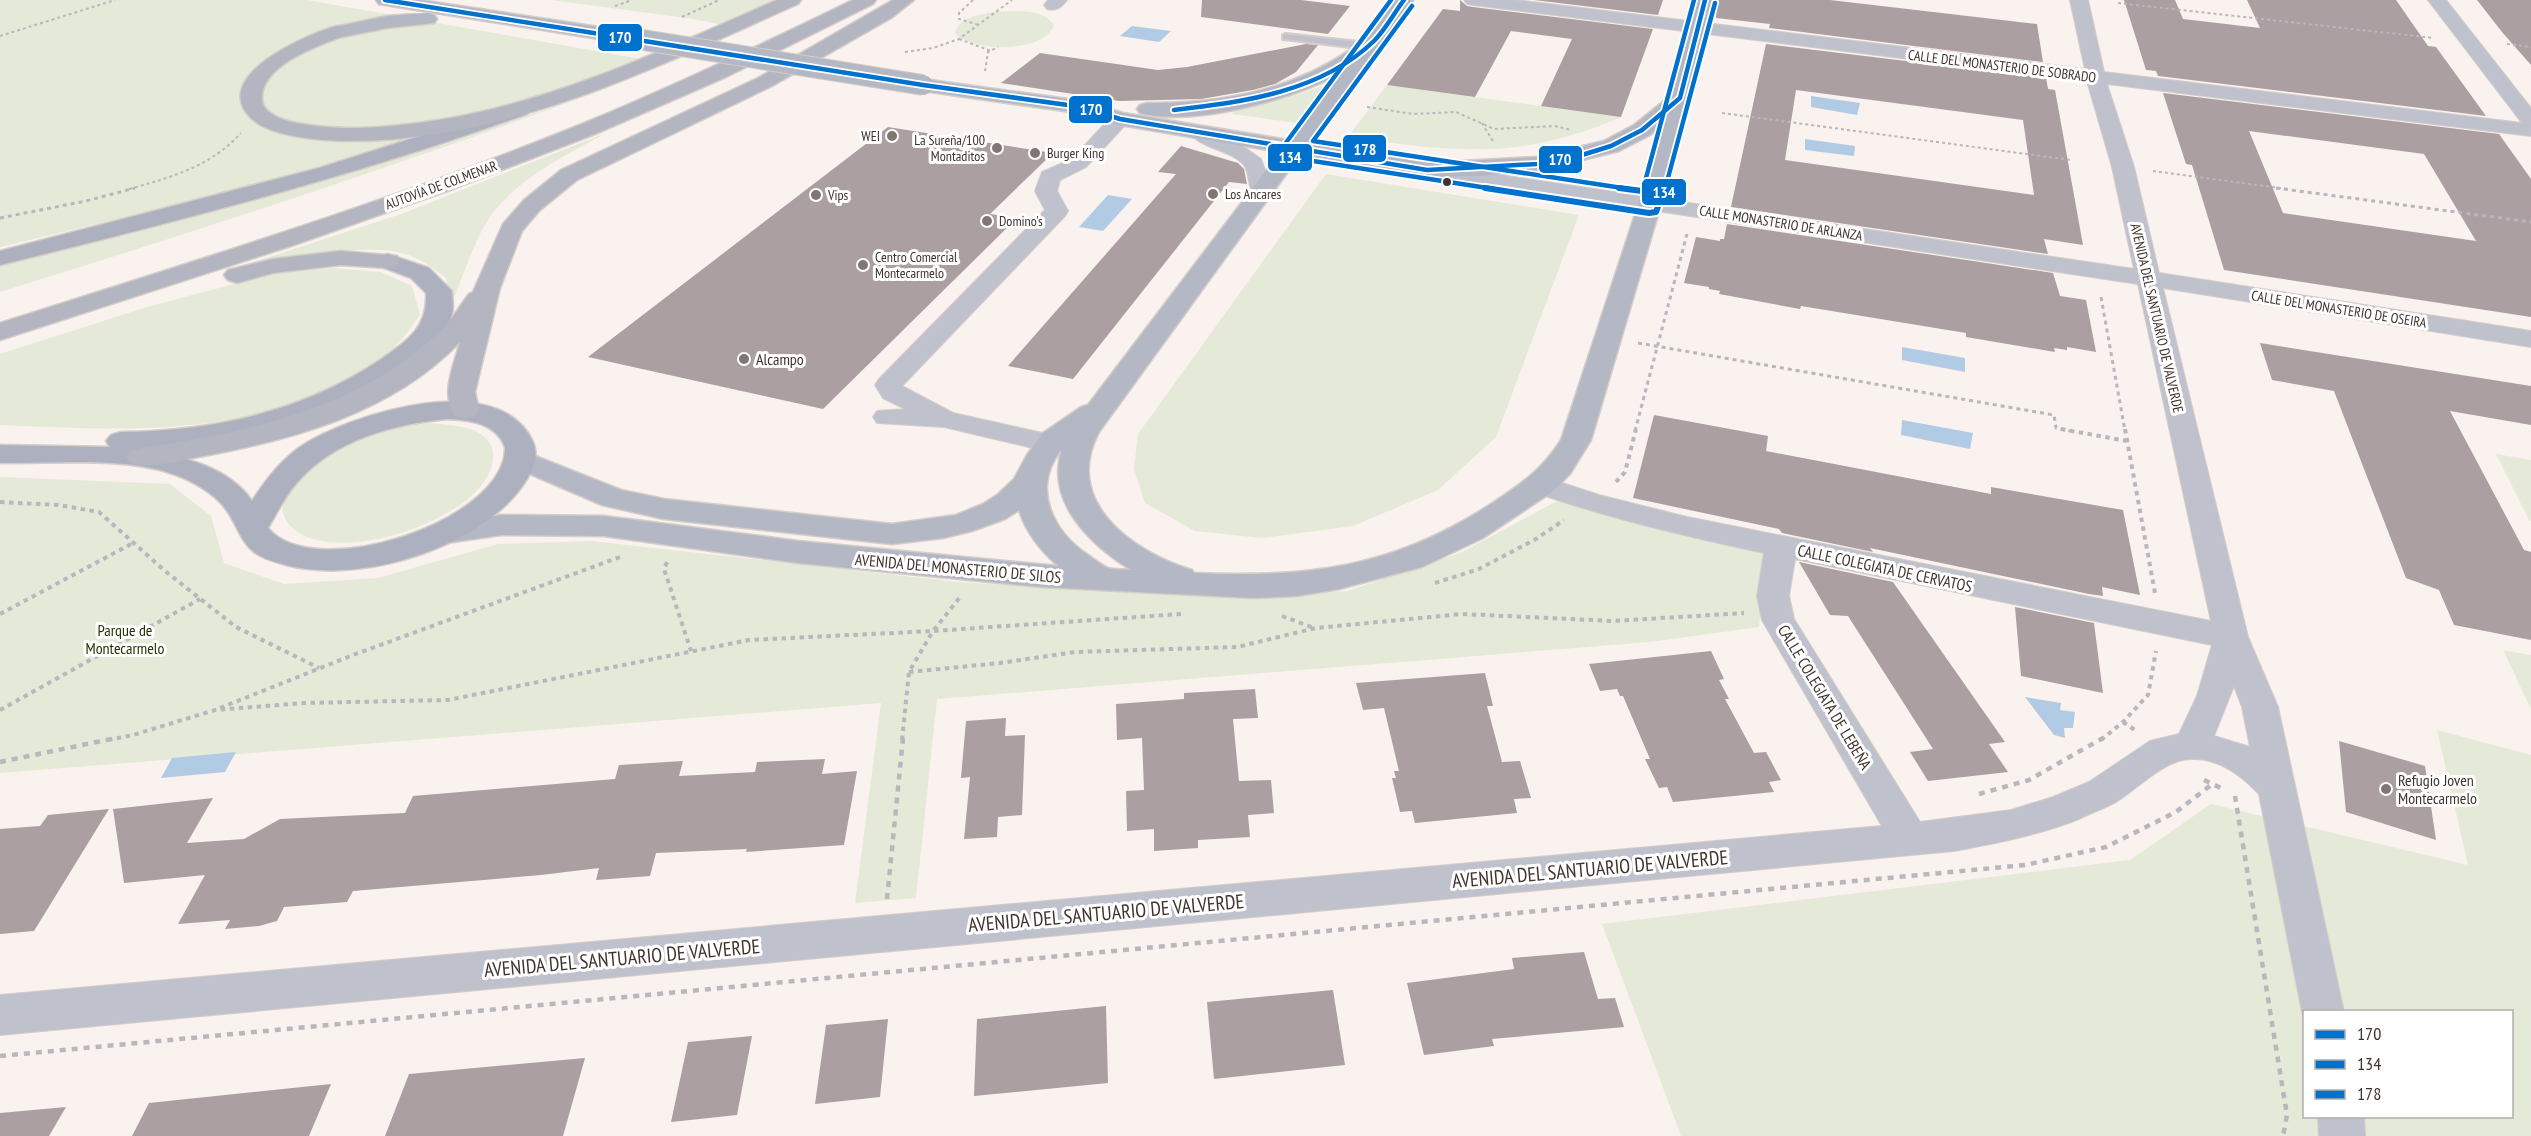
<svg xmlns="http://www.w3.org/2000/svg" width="2531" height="1136" viewBox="0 0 2531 1136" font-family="'PT Sans Narrow',sans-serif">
  <rect width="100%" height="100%" fill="#faf2ee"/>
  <path fill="#e5e9d7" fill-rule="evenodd" d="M0 0H307L641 59 471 121 240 190 0 247Z
    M551 0H781L722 25 694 19Z
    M993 12C1012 11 1042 7 1054 25 1045 53 971 53 955 33 959 17 979 15 993 12Z
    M632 79C424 157 213 226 0 292V262L247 203 455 141Z
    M1331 83 1333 85 1304 124 1232 114 1235 109 1283 99Z
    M1387 85 1621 117C1520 161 1453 152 1348 137Z
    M606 133C560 159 506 183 481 232 469 256 461 281 451 306L446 278C432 267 417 256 398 252 352 243 283 261 236 268L404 213Z
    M1326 174 1579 215 1496 437 1438 490 1353 526 1262 538 1195 531 1145 503 1134 469 1138 434Z
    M333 268 381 272 412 286 420 315C411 327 402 341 391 351 382 360 368 366 357 373 250 439 120 430 0 425V354L147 307 268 275Z
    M430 423C446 425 465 425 479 433 510 452 484 488 463 503 434 523 400 536 366 541 338 545 293 544 283 513 281 506 284 493 289 487 294 481 303 475 310 470 348 437 381 429 430 423Z
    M2496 454 2531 460V521L2529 520Z
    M0 477 170 484 211 516 224 563 284 584 378 578 498 544 591 541 958 582 1206 596 1347 591 1460 553 1559 500 1766 547 1759 627 1650 642 937 699 916 898 855 903 881 703 0 773Z
    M2503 650 2531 655V709Z
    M2437 730 2531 755V1136H1681L1602 924 2130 860 2211 804 2468 865ZM2304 1012H2512V1116H2304Z"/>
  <path fill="#b2cbe5" d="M1132 26 1171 31 1159 42 1120 36Z
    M1811 96 1860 103 1857 115 1811 107Z
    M1805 139 1855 146 1854 156 1805 150Z
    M1108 195 1132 199 1103 231 1079 227Z
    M1902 347 1965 358V372L1902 360Z
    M1902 420 1973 433 1970 449 1901 435Z
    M2025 697 2061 703 2060 710 2075 712 2073 728H2064L2065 738 2054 735Z
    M236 752 225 772 161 778 172 758Z"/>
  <path fill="#ab9fa2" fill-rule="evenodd" d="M1202 0H1301L1350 6 1328 34 1201 17Z
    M1460 0 1467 6 1473 7 1653 29 1621 117 1541 106 1572 39 1511 31 1475 97 1387 85 1443 9 1460 11Z
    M1534 0H1663L1658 15Z
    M1717 0H1830L2037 24 2043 62 1769 28 1770 24 1716 18Z
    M2124 0H2175L2183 19 2260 28 2247 0H2396L2428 46 2436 47 2486 116 2158 76 2156 71 2146 70Z
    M2477 0H2531V65L2502 32Z
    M1306 44 1318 45 1296 72 1275 84 1253 90 1201 99 1119 101 1001 83 1040 53 1158 70 1187 67Z
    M1766 44 2046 78 2048 89 2055 90 2083 245 2044 239 2048 254 1731 207ZM1796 90 2023 120 2034 195 1785 160Z
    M2163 93 2499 134 2531 179V317L2224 270 2192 165 2186 164ZM2249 131 2424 154 2476 241 2283 213Z
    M888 127 1053 153 990 214 1017 218 823 409 588 357Z
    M1181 146 1238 163 1244 169 1247 184 1229 182 1073 379 1008 366 1176 174 1158 172Z
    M1727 224 2053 273 2060 296 2086 300 2096 352 2067 347V350L2054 348 2055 352 1966 337V333L1801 306 1800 309 1719 294 1720 291 1709 289V287L1684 283 1696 237 1720 241V239H1724Z
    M2260 343 2531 386V425L2450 411 2524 550 2531 552V640L2454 625 2439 590 2406 578 2334 391 2272 380Z
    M1654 415 1768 436 1766 451 1991 494V487L2123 510 2140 595 2102 587 2103 596 2089 594 1870 548 1873 552 1782 533 1779 529 1633 498Z
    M1799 562 1893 582 2005 742 1989 744 2008 772 1928 781 1910 752 1933 749 1848 616 1830 615Z
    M2015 607 2094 623 2103 693 2021 676Z
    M1711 651 1724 679 1719 680 1729 699H1725L1754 753 1766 752 1781 780 1769 782 1774 792 1673 802 1667 787 1659 788 1645 759H1650L1623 696H1620L1617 689 1600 691 1589 664Z
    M1485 673 1493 706H1487L1502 762 1520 761 1531 798 1514 799 1517 813 1415 823 1412 811 1400 812 1392 778H1396L1394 771H1399L1384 708 1363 710 1356 683Z
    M1255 689 1258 718 1233 719 1239 781 1271 780 1274 813 1248 815 1250 837 1198 840V848L1154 851V829L1127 831 1126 791 1144 790 1142 738 1117 740 1116 704 1184 699V693Z
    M1006 718 1005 736 1025 735 1022 815 998 817 997 837 964 839 970 777 961 778 966 721Z
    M2339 741 2425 766 2436 840 2346 812Z
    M825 759 822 774 857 771 844 845 746 852 747 849 656 853 650 876 596 880 599 868 541 875 353 891 347 902 284 907 277 921 259 926 225 929 230 920 178 924 205 875 124 883 113 809 213 798 187 843 244 839 280 819 405 813 413 796 615 779 619 765 683 761 679 776 755 772 757 762Z
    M109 809 34 931 0 934V829L40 826 48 815Z
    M1584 952 1598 999 1615 998 1624 1027 1492 1039 1494 1046 1424 1055 1407 983 1514 969 1512 958Z
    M1333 990 1345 1065 1214 1079 1207 1002Z
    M1106 1006 1108 1083 974 1096 977 1019Z
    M888 1019 880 1097 815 1104 826 1025Z
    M752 1036 737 1115 671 1122 688 1042Z
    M585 1058 563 1136H385L409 1074Z
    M331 1084 309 1136H132L149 1103Z
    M66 1107 49 1136H0V1113Z"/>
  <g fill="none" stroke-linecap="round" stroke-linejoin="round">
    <g stroke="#d4cdc8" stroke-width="4">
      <path id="lane" d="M1286 34 1367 43 1372 46 1367 49 1283 39V35Z"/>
    </g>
    <g stroke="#d4cdc8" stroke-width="2">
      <path id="street" d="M1048 0H1067C1061 8 1056 11 1047 9L1044 5Z
        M1464 0H1515L2085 69 2070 0H2088L2104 72 2522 123 2428 0H2446L2531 108V136L2107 84 2134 167 2159 273 2531 331V347L2163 288 2248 637 2278 707 2344 1012H2304V1018L2302 1012 2259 794C2242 776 2218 758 2192 759 2164 759 2139 788 2116 802 2105 808 2091 813 2079 819 2039 835 1996 843 1954 851L0 1035V995L1882 826 1762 620 1757 596 1764 553C1685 536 1607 518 1531 491L1526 485 1531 479 1541 476 1599 495 1687 517 2211 621 2138 284 1427 176 1419 175 1416 170 1419 165 1427 164 2134 269 2112 167 2087 81 1473 5 1467 4ZM1795 559 2212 645 2197 696 2179 734 2150 741 2089 782 2053 797 2011 810 1920 822 1794 619 1789 596ZM2234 686 2242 707 2250 747 2214 736Z
        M1120 113 1127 115 1130 119 1127 123 1086 167 1060 180 1057 191 1068 211 1065 216 902 386 953 413 1060 437 1064 443 1060 449 1050 452 944 427 877 423 873 417 877 411 905 409 883 398 875 385 879 379 1045 210 1035 191 1042 172 1072 159 1113 115Z
        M1201 128 1237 142 1261 159 1273 192 1270 197 1262 199 1254 197C1248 188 1250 174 1244 165 1231 150 1200 148 1191 134L1194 130Z
        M2318 1116H2364L2365 1136H2319Z"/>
    </g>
    <g stroke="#d4cdc8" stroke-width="3">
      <path id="secondary" d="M376 0H420L612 29 619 31 621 35 619 39 612 41 385 5 379 4Z
        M1395 0H1413L1308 144 1427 163 1537 157 1604 141 1634 125 1669 97 1696 0H1714L1667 184 1591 440 1570 474 1552 492 1483 538 1422 567 1339 589 1297 596 1253 598 1042 587 798 563 604 536 501 535 439 544 428 541 423 534 428 527 501 515 604 516 798 541 1058 566C1040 550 1026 533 1019 510L1005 519 972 531 943 538 892 544 664 519 602 505 509 465 505 459 509 453 520 450 621 490 664 499 892 524 956 515 983 504 997 495 1014 479 1027 455 1043 433 1081 407 1088 405 1280 152 1120 125 1079 113 923 91 916 89 913 85 916 81 923 79 1082 101 1123 113 1288 140 1338 75C1289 100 1194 127 1140 113L1137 109 1140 105 1147 103C1221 104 1289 91 1350 50L1358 48ZM1661 125 1645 184 1561 440C1541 471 1521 484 1491 504 1393 568 1308 578 1194 573L1192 570C1132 552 1062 501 1099 432L1300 155 1427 177 1478 176 1537 171 1619 151 1650 135ZM1062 449C1045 501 1089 544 1131 570 1124 569 1114 570 1108 568 1101 565 1094 559 1088 555 1052 531 1031 487 1062 449Z
        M428 13 434 15 437 19 434 23 387 28 337 38 330 36 328 32 330 28 387 16Z"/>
    </g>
    <g stroke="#d4cdc8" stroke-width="3">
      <path id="primary" d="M520 104 527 106 530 110 527 114C355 176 178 221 0 265V251L319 168Z
        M388 254 429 268 452 291C452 298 454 306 452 314 447 336 423 355 405 368 328 421 236 448 143 450 182 456 229 467 252 501 265 481 280 461 300 447 350 414 499 367 533 442 543 463 521 490 506 505 454 554 355 583 286 565 275 562 263 559 254 552 240 541 236 522 225 508 214 493 191 480 173 474 122 456 54 464 0 463V445L110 447 106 441 111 435 121 432C214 431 302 412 380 360 407 341 428 328 426 293L411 278 379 266 376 261 379 256ZM448 419C470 420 496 423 505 447 507 521 314 584 268 528 277 513 284 498 295 485 332 440 393 424 448 419Z"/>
    </g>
    <g stroke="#d4cdc8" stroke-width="3">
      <path id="highway" d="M777 0H801L798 4C658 66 511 140 353 141 326 141 273 138 252 119 207 77 307 34 337 26L344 28 346 32 344 36C317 46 262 65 262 98 262 113 280 119 292 122 341 133 395 127 445 119 562 99 669 47 777 0Z
        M853 0H876L873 4 726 77 595 134 450 190 294 245 0 340V323C195 261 392 201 582 124 674 86 763 44 853 0Z
        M893 0H914L891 18 772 86 577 180 540 210 522 231 500 288 475 392 479 410 475 416 465 419 455 416C440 394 454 365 460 342 392 413 292 440 198 457 177 461 152 469 130 463L126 457 130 451 141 448C248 432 356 410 438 333 451 322 459 307 469 294L473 292 503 224 524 200 561 170 758 78Z
        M341 251 397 256 400 261 397 266 388 268 341 265 273 273 237 283 228 280 224 275 228 270 273 259Z"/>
    </g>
    <path stroke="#b8b7be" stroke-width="2" stroke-dasharray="3 3" stroke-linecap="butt" d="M973 0 959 13V19L979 25
      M2118 3 2434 38
      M615 6 632 0
      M682 17 719 0
      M0 36 115 0
      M959 39 991 51
      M2507 44 2531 47
      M905 52 933 48 959 39 1012 0
      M985 71 988 52 998 47
      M1367 107 1413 114 1456 112 1494 129 1555 126 1571 130
      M1722 113 2071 160
      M1482 123 1494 143
      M2153 171 2287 189
      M129 189C172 177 210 167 241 133"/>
    <path stroke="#b8b7be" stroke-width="3" stroke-dasharray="4 4" stroke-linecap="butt" d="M2276 188 2531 222
      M0 218 86 201 135 188
      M2101 297 2125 431
      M1638 343 2054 415 2056 428 2070 431
      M1635 431 1687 234"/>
    <path stroke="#b8b7be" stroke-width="4" stroke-dasharray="4.5 4.5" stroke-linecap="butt" d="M2061 429 2127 441
      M2125 429 2155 593
      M1616 482 1625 472 1636 429
      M0 502 58 505 99 512 165 571 236 627 319 668
      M667 562 664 569 691 651
      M1435 583 1479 569 1536 539 1564 520
      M0 614 133 543
      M1282 616 1314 628
      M909 672 1000 663 1075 652 1237 647 1316 628 1462 614 1613 621 1744 613
      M220 708 353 655 620 557
      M0 710 200 599
      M2123 722 2135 730
      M108 740 133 735 215 710 304 703 448 700 749 640 933 631 961 596
      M902 740 909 672 933 631 1181 614
      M2101 740 2123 722 2148 695 2156 651"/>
    <path stroke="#b8b7be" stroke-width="4.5" stroke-dasharray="6 6" stroke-linecap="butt" d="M0 762 116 738
      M2204 780 2221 788
      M1979 794 2029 780 2103 738
      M2235 796 2287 1115 2283 1136
      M887 899 903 738
      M0 1056 2025 865 2106 847 2176 812 2211 785"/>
    <use href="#lane" fill="#bfc2cc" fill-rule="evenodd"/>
    <use href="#street" fill="#bfc2cc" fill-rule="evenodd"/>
    <use href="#secondary" fill="#b4b7c4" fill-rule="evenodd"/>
    <use href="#primary" fill="#adb0bf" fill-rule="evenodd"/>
    <use href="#highway" fill="#b3b5c1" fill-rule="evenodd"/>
    <g stroke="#d4cdc8" stroke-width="22" stroke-linecap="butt">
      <path id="secondary-bridge" d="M612 35 923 85"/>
    </g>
    <use href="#secondary-bridge" stroke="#b4b7c4" stroke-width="20"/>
    <g stroke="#fff" stroke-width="8">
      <path id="bus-1" d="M385 0 923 85 1082 107 1120 119 1427 170 1537 164 1582 155 1611 146 1642 130 1680 98 1705 0
        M1174 110C1244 102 1321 92 1374 41 1386 29 1394 13 1404 0"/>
    </g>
    <g stroke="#fff" stroke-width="8">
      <path id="bus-2-far1" d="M1391 0 1285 144 1284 151 1287 157 1494 189
        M1665 189 1715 3"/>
    </g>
    <g stroke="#fff" stroke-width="10">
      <path id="bus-2" d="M1485 188 1649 213 1656 212 1665 188"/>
    </g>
    <g stroke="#fff" stroke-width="8">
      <path id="bus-3-far1" d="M1412 6 1313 141 1629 189
        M1643 189 1694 0"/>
    </g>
    <g stroke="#fff" stroke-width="10">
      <path id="bus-3" d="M1619 188 1642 191 1643 188"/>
    </g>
    <use href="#bus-1" stroke="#0072ce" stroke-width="4.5"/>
    <use href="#bus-2-far1" stroke="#0072ce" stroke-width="4.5"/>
    <use href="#bus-2" stroke="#0072ce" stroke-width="6"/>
    <use href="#bus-3-far1" stroke="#0072ce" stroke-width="4.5"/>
    <use href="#bus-3" stroke="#0072ce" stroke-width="6"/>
  </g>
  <g fill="#817671" stroke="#fff" stroke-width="2">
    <circle cx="892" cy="136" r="6"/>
    <circle cx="997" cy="148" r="6"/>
    <circle cx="1035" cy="153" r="6"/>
    <circle cx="1213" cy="194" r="6"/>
    <circle cx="816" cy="195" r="6"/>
    <circle cx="987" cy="221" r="6"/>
    <circle cx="863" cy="265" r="6"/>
    <circle cx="744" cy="359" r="6"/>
    <circle cx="2386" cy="789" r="6"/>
  </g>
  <circle fill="#40332d" stroke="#fff" stroke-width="2" cx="1447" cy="182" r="5"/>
  <g text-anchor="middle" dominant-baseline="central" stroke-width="6" stroke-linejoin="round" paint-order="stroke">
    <g font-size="14" fill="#40332d" stroke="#fff">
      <text transform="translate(2002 66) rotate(7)">CALLE DEL MONASTERIO DE SOBRADO</text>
      <text transform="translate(441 185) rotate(-20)">AUTOVÍA DE COLMENAR</text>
      <text transform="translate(1781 223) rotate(9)">CALLE MONASTERIO DE ARLANZA</text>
      <text transform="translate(2339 309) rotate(9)">CALLE DEL MONASTERIO DE OSEIRA</text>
      <text transform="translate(2157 318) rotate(77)">AVENIDA DEL SANTUARIO DE VALVERDE</text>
    </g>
    <g font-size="14" fill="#40332d" stroke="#fff" text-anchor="start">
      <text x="880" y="136" text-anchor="end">WEI</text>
      <text x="985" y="140" text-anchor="end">La Sureña/100<tspan x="985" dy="16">Montaditos</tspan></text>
      <text x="1047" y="153">Burger King</text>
      <text x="1225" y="194">Los Ancares</text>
      <text x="828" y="195">Vips</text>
      <text x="999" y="221">Domino's</text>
      <text x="875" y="257">Centro Comercial<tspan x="875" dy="16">Montecarmelo</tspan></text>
    </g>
    <g font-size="16" fill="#40332d" stroke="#fff" text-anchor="start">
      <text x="756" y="359">Alcampo</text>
      <text x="2398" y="780">Refugio Joven<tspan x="2398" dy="18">Montecarmelo</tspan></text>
    </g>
    <g font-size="16" fill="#40332d" stroke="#fff">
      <text transform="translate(958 568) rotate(5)">AVENIDA DEL MONASTERIO DE SILOS</text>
      <text transform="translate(1885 568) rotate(12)">CALLE COLEGIATA DE CERVATOS</text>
      <text transform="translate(1825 697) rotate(59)">CALLE COLEGIATA DE LEBEÑA</text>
    </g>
    <g font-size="16" fill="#213400" stroke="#fff">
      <text x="125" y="630">Parque de<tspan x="125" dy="18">Montecarmelo</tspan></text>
    </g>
    <g font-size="20" fill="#40332d" stroke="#fff">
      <text transform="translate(1590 869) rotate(-5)">AVENIDA DEL SANTUARIO DE VALVERDE</text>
      <text transform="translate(1106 913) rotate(-5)">AVENIDA DEL SANTUARIO DE VALVERDE</text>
      <text transform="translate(622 958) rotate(-5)">AVENIDA DEL SANTUARIO DE VALVERDE</text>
    </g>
  </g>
  <g stroke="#fff" stroke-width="2">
    <rect x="597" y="23" width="46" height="29" rx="6" fill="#0072ce"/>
    <rect x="1068" y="95" width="45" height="29" rx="6" fill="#0072ce"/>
    <rect x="1342" y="134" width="45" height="29" rx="6" fill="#0072ce"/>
    <rect x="1267" y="143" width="46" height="29" rx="6" fill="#0072ce"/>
    <rect x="1538" y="145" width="45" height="29" rx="6" fill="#0072ce"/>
    <rect x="1641" y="178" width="46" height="28" rx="6" fill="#0072ce"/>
  </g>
  <g font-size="16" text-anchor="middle" font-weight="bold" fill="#fff">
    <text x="620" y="43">170</text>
    <text x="1091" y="115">170</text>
    <text x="1365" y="155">178</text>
    <text x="1290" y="163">134</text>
    <text x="1560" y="165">170</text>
    <text x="1664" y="198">134</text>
  </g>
  <rect x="2303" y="1010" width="210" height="108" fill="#ffffff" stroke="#b3adab" stroke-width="1.5"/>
  <rect x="2315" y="1030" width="30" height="9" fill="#0072ce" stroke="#b3adab" stroke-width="1.5"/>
  <text x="2357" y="1040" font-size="18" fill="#40332d">170</text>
  <rect x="2315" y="1060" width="30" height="9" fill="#0072ce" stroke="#b3adab" stroke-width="1.5"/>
  <text x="2357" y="1070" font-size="18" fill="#40332d">134</text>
  <rect x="2315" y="1090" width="30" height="9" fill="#0072ce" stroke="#b3adab" stroke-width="1.5"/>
  <text x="2357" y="1100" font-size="18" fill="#40332d">178</text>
</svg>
